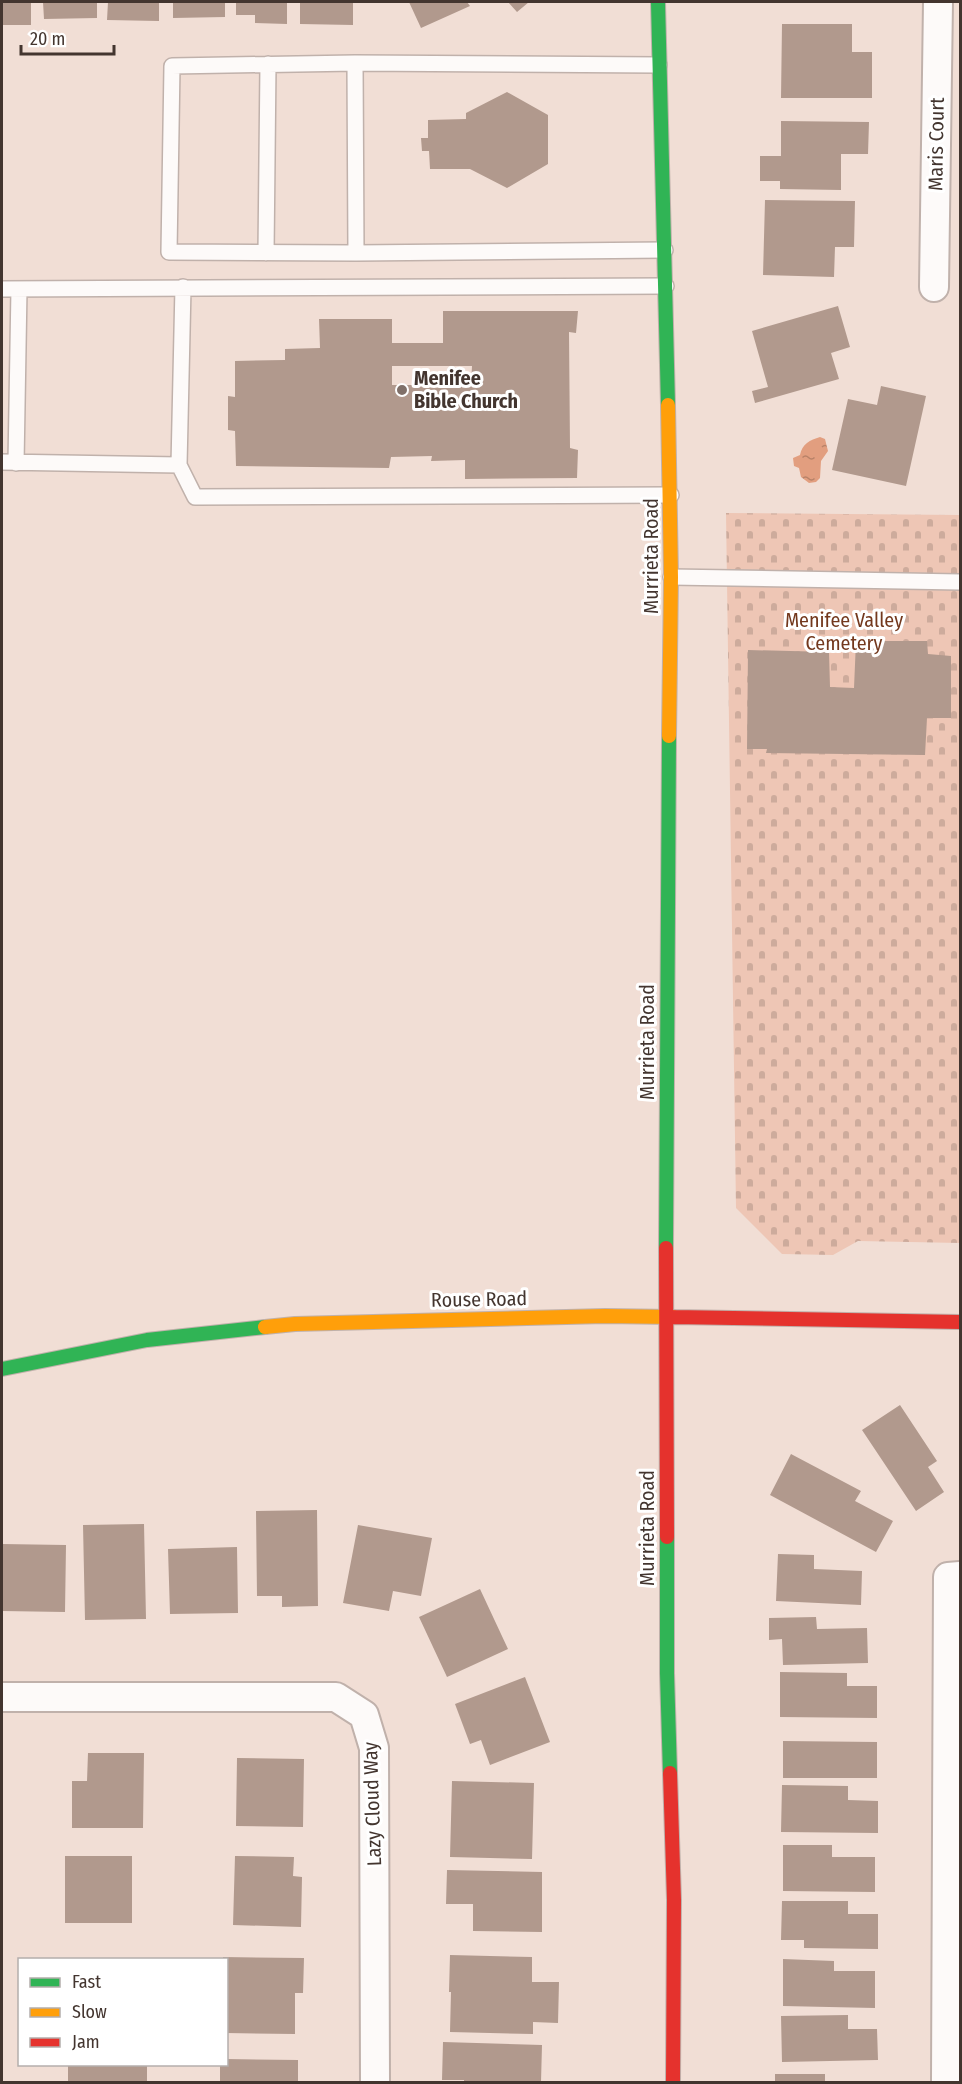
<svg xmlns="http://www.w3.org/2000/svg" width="962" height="2084" viewBox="0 0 962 2084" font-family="'Fira Sans Condensed',sans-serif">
  <defs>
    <pattern id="cemetery-stones" width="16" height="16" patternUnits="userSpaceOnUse" patternTransform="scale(1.5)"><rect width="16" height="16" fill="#eec6b5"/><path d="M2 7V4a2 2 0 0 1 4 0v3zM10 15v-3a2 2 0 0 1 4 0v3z" fill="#cdab9c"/></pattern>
    <pattern id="water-ripples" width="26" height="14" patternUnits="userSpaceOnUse" patternTransform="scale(1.5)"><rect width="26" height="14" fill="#e29e7f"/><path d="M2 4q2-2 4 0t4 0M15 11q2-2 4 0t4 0" fill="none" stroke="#b98268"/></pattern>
  </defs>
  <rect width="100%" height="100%" fill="#f1ded5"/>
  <path fill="url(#cemetery-stones)" d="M726 513 960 515V1243L858 1241 833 1255 782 1254 736 1208Z"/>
  <path fill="url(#water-ripples)" d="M820 437 825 439 828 451 821 461 820 478 816 482 809 483 801 477 799 468 794 466 793 458 800 455C802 444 810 440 820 437Z"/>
  <path fill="#b1998d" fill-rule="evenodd" d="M2 2H31V25H2Z
    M43 2H97V18L44 19Z
    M108 2H159V21L107 20Z
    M173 2H225V17L173 18Z
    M236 2H287V24L255 23V15H236Z
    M300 2H353V25L300 24Z
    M409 2H467L470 6 421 28Z
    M508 2H529L517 12Z
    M782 24H852V52H872V98H781Z
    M507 92 548 115V164L507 188 470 169H430L429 151H422L421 138H428V120L466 119V113Z
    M781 121 869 122 868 154H841V190L780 189V181H760V156H781Z
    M765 200 855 201 854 247H835L834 277 763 275Z
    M838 306 850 347 831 353 839 379 755 403 752 391 768 387 752 331Z
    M443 311H578L576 333 569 332 570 448 578 450 577 478 465 479V460L431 461 432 456 391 457 389 468 236 466 235 431 228 430V396L235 397V361L285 360V349L320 348 319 319H392V343H443ZM392 366H472L471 385H392Z
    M881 386 926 396 906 486 832 470 848 399 877 405Z
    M856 641H927L928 654 951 656V718H927L925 755 766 753 767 749H747L748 650 829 652 830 687 854 688Z
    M900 1405 937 1461 928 1467 944 1492 916 1511 862 1430Z
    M791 1454 861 1491 855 1501 893 1521 876 1552 770 1495Z
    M317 1510 318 1606 282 1607V1596H257L256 1511Z
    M144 1524 146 1619 85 1620 83 1525Z
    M358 1525 432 1538 421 1596 393 1591 389 1611 343 1603Z
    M2 1544 66 1545 65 1612 2 1611Z
    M237 1547 238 1613 170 1614 168 1549Z
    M778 1554 814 1555V1569L862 1571 861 1605 776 1601Z
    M480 1589 508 1649 447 1677 419 1617Z
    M816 1617 817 1629 867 1628 868 1663 783 1665 782 1639 769 1640V1618Z
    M780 1672 847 1673V1686H877V1718L780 1717Z
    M525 1677 550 1742 490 1765 481 1740 470 1744 455 1704Z
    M783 1741 877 1742V1778H783Z
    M88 1753H144L143 1828H72V1781H87Z
    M237 1758 304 1759 303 1827 236 1826Z
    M452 1781 534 1783 532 1859 450 1857Z
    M782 1785 848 1786V1800L878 1801V1833L781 1832Z
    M783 1845H832V1857H875V1892L783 1891Z
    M65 1856H132V1923H65Z
    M235 1856 294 1857 293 1876 302 1877 301 1927 233 1925Z
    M447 1870 542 1872V1932L473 1931V1904H446Z
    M782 1901H848V1914H878V1949L804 1948V1940H781Z
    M450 1955 532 1957V1982H559L558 2023 533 2022V2034L450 2032 451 1992H449Z
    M223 1957 304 1958 303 1993H295V2034L226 2033V1960H223Z
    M783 1959 834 1961V1971H875V2008L783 2006Z
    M848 2015V2029H877L878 2060 782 2062 781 2016Z
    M443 2042 542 2045 541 2082H464V2080H442Z
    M226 2059 298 2060V2082H220V2064H226Z
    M68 2064H147V2082H68Z
    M775 2074H825V2082H775Z"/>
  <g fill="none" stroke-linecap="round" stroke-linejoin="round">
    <g stroke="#c0b1ab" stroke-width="18">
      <path id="lane" d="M355 63 172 66 169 252 356 253
        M659 65 355 63 356 253 665 250
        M266 253 268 64
        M2 289 666 286
        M2 462 179 465 195 497 671 495
        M16 463 19 289
        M179 465 183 287
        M671 577 960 582"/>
    </g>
    <g stroke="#c0b1ab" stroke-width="32">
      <path id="street" d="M934 287 938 2
        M2 1697H336L364 1715 374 1748 375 2082
        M946 2082 948 1577 960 1576"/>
    </g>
    <g stroke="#c0b1ab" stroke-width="16">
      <path id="fast" d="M658 2 668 405
        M666 1248 669 736
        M2 1369 147 1340 265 1327
        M667 1537V1673L670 1773"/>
    </g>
    <g stroke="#c0b1ab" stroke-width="16">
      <path id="slow" d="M668 405 671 577 669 736
        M265 1327 295 1324 605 1316 673 1317"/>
    </g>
    <g stroke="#c0b1ab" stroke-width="16">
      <path id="jam" d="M666 1248 667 1537
        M673 1317 960 1322
        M670 1773 674 1900 673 2082"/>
    </g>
    <use href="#lane" stroke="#fdfaf9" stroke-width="15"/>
    <use href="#street" stroke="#fdfaf9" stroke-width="28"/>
    <use href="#fast" stroke="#30b455" stroke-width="14"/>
    <use href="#slow" stroke="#ff9f0a" stroke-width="14"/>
    <use href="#jam" stroke="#e5322d" stroke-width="14"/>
  </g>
  <circle fill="#807069" stroke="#fff" stroke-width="2" cx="402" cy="390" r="6"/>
  <g text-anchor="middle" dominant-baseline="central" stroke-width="6" stroke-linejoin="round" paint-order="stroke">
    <g font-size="20" fill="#43352f" stroke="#fff">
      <text transform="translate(936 144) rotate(-89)">Maris Court</text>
      <text transform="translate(651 556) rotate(-90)">Murrieta Road</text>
      <text transform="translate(647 1042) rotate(-90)">Murrieta Road</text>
      <text transform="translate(479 1299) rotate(-1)">Rouse Road</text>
      <text transform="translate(647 1528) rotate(-90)">Murrieta Road</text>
      <text transform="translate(372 1804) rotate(-92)">Lazy Cloud Way</text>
    </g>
    <g font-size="20" font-weight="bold" fill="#43352f" stroke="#fff" text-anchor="start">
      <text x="414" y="378">Menifee<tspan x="414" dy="23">Bible Church</tspan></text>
    </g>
    <g font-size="20" fill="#73381d" stroke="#fff">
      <text x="844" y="620">Menifee Valley<tspan x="844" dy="23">Cemetery</tspan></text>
    </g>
  </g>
  <rect width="962" height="2084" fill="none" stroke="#43352f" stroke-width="6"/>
  <rect x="18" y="1958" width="210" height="108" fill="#ffffff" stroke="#b4aeac" stroke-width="1.5"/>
  <rect x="30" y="1978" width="30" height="9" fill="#30b455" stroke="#b4aeac" stroke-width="1.5"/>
  <text x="72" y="1988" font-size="18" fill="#43352f">Fast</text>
  <rect x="30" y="2008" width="30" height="9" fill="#ff9f0a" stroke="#b4aeac" stroke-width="1.5"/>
  <text x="72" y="2018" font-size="18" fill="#43352f">Slow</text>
  <rect x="30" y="2038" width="30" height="9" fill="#e5322d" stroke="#b4aeac" stroke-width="1.5"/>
  <text x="72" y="2048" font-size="18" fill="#43352f">Jam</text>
  <path d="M21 45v9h93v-9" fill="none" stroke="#43352f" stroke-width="3"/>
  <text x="30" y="45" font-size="18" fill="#43352f" stroke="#ffffff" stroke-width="4.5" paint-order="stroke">20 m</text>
</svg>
